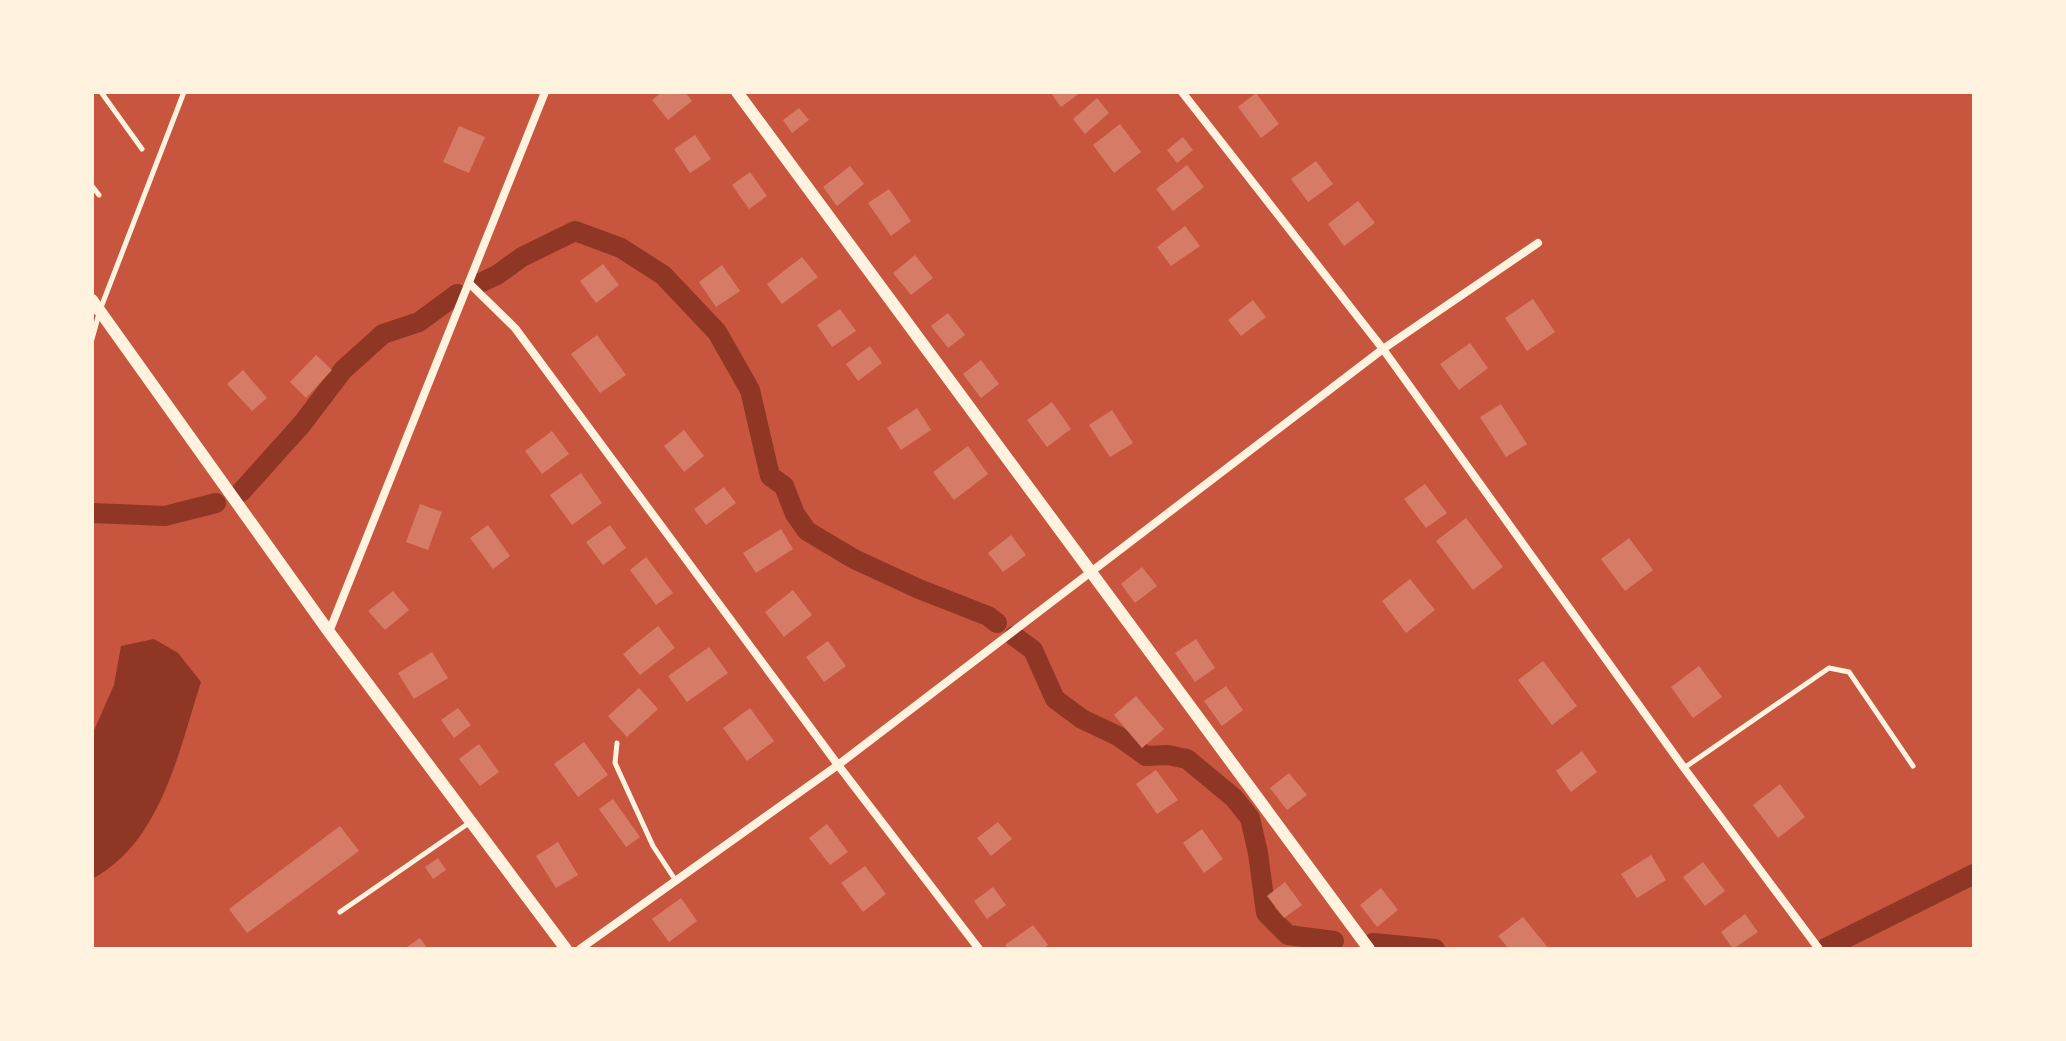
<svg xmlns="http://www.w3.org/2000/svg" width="2066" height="1041" viewBox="0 0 2066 1041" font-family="'Sofia Sans Condensed',sans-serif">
  <rect width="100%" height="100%" fill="#c8553d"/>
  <path fill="#8f3625" d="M154 639 178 653 201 682C179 750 161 843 92 879V735L114 685 121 646Z"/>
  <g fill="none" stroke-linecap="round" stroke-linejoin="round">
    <path stroke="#8f3625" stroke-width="20" d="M480 283 497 275 522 257 575 231 621 248 663 275 717 332 750 390 770 476 784 486 795 514 807 531 854 559 919 589 988 616 997 623
      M241 492 302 424 343 370 383 334 419 322 457 294
      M92 513 165 516 216 503
      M1014 636 1033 650 1055 699 1082 719 1118 736 1146 756 1168 755 1187 759 1234 798 1250 818 1258 853 1266 913 1288 935 1334 941
      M1373 943 1435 949
      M1826 948 1974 874"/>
  </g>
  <path fill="#d67c66" d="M662 92H685L692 101 668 120 652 100Z
    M1050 92H1081L1061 107Z
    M1256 93 1279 124 1261 138 1238 107Z
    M1097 98 1109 113 1085 134 1073 119Z
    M799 108 809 120 792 133 783 120Z
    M1120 124 1141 152 1114 173 1093 145Z
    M459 126 485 137 469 173 443 162Z
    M695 135 711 159 690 173 674 149Z
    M1183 137 1193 150 1177 163 1167 150Z
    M1316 161 1333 184 1308 202 1291 179Z
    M1187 165 1204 187 1173 211 1156 189Z
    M850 166 864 184 837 206 823 187Z
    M750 172 767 196 749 209 732 185Z
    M889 189 911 221 891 236 868 203Z
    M1358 201 1375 223 1344 246 1328 224Z
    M1185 226 1200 246 1171 266 1157 247Z
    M915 255 933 278 911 295 893 273Z
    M802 257 818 277 782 304 767 284Z
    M603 264 619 285 596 303 580 281Z
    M722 265 740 291 716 307 699 282Z
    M1533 299 1555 332 1527 351 1505 318Z
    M1253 300 1266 317 1241 336 1228 320Z
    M840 309 856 331 832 347 817 325Z
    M948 313 965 335 948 348 931 326Z
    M597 335 626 375 600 393 571 354Z
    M1470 343 1488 368 1459 390 1440 364Z
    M870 346 882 363 858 381 846 364Z
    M316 355 332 370 306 398 290 382Z
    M981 360 999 384 981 398 963 374Z
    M243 370 267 398 252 411 227 384Z
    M1052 402 1071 429 1047 447 1027 420Z
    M1501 404 1527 444 1506 457 1480 417Z
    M917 408 931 430 901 450 887 428Z
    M1112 410 1133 443 1110 457 1089 425Z
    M684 430 704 456 684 472 664 446Z
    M552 431 569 454 542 474 525 451Z
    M968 446 988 474 954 500 933 472Z
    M581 473 602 503 572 525 550 495Z
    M1425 484 1447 513 1426 528 1404 499Z
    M724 487 736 503 706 525 694 509Z
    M420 504 442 512 428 550 406 542Z
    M1466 518 1503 567 1473 590 1436 541Z
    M488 525 510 556 493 569 470 538Z
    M610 525 626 548 603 565 586 542Z
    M781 529 793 549 756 573 743 553Z
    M1011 535 1026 555 1003 572 988 553Z
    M1629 538 1653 570 1625 591 1601 559Z
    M646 557 673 593 656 605 630 570Z
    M1142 567 1157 586 1135 603 1121 584Z
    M1410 579 1435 610 1406 633 1382 601Z
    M793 590 812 615 784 637 765 612Z
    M393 591 409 610 385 630 368 611Z
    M658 626 675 648 640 675 623 654Z
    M1196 639 1215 668 1195 682 1175 653Z
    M828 641 846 666 824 682 806 657Z
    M709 647 728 673 687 702 668 676Z
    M432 652 448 678 414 699 398 673Z
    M1543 661 1577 706 1552 725 1518 680Z
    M1699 666 1722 697 1693 718 1671 687Z
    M1226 686 1243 710 1222 726 1204 701Z
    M639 688 658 709 627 737 608 716Z
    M1136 696 1164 729 1142 748 1114 715Z
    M458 708 471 725 454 738 441 720Z
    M750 708 774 741 747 761 723 728Z
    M584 742 608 775 578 797 554 764Z
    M479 744 499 772 480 786 459 759Z
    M1582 751 1597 772 1571 792 1556 771Z
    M1156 770 1178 800 1157 814 1136 784Z
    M1289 773 1307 795 1287 810 1270 788Z
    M1780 784 1805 817 1778 838 1753 805Z
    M613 799 640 837 626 847 599 809Z
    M998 822 1012 839 991 856 977 838Z
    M827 824 848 852 830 865 809 838Z
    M340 826 359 851 247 933 229 909Z
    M1202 829 1223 859 1204 873 1183 843Z
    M558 842 578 875 556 888 536 856Z
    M1651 855 1666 880 1637 898 1621 874Z
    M438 858 446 870 433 879 425 867Z
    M1703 862 1725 891 1705 906 1683 877Z
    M865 866 886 894 863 912 841 883Z
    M1285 882 1302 905 1284 918 1267 896Z
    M993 887 1006 905 987 919 974 901Z
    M1381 888 1398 910 1377 927 1360 905Z
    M681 898 697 921 669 942 652 919Z
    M1745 914 1758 932 1733 949 1721 932Z
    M1523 917 1549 949H1509L1498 936Z
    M1033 925 1048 945 1042 949H1008L1005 945Z
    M420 938 428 949H404Z"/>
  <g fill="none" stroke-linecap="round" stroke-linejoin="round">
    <path stroke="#fff3e0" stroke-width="5" d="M101 92 142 149
      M92 186 99 195
      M92 339 100 310 184 92
      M617 743 615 763 653 846 676 881
      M1684 768 1829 668 1849 672 1913 766
      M340 912 469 823"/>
    <path stroke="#fff3e0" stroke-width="8" d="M1182 92 1383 349 1684 768 1819 949
      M470 284 515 328 838 765 979 949
      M329 632 545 92
      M580 949 838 765 1383 349 1538 243"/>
    <path stroke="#fff3e0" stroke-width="12" d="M737 92 1369 949
      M92 300 329 632 566 949"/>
  </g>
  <rect width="2066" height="1041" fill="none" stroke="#fff3e0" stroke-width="188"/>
</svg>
